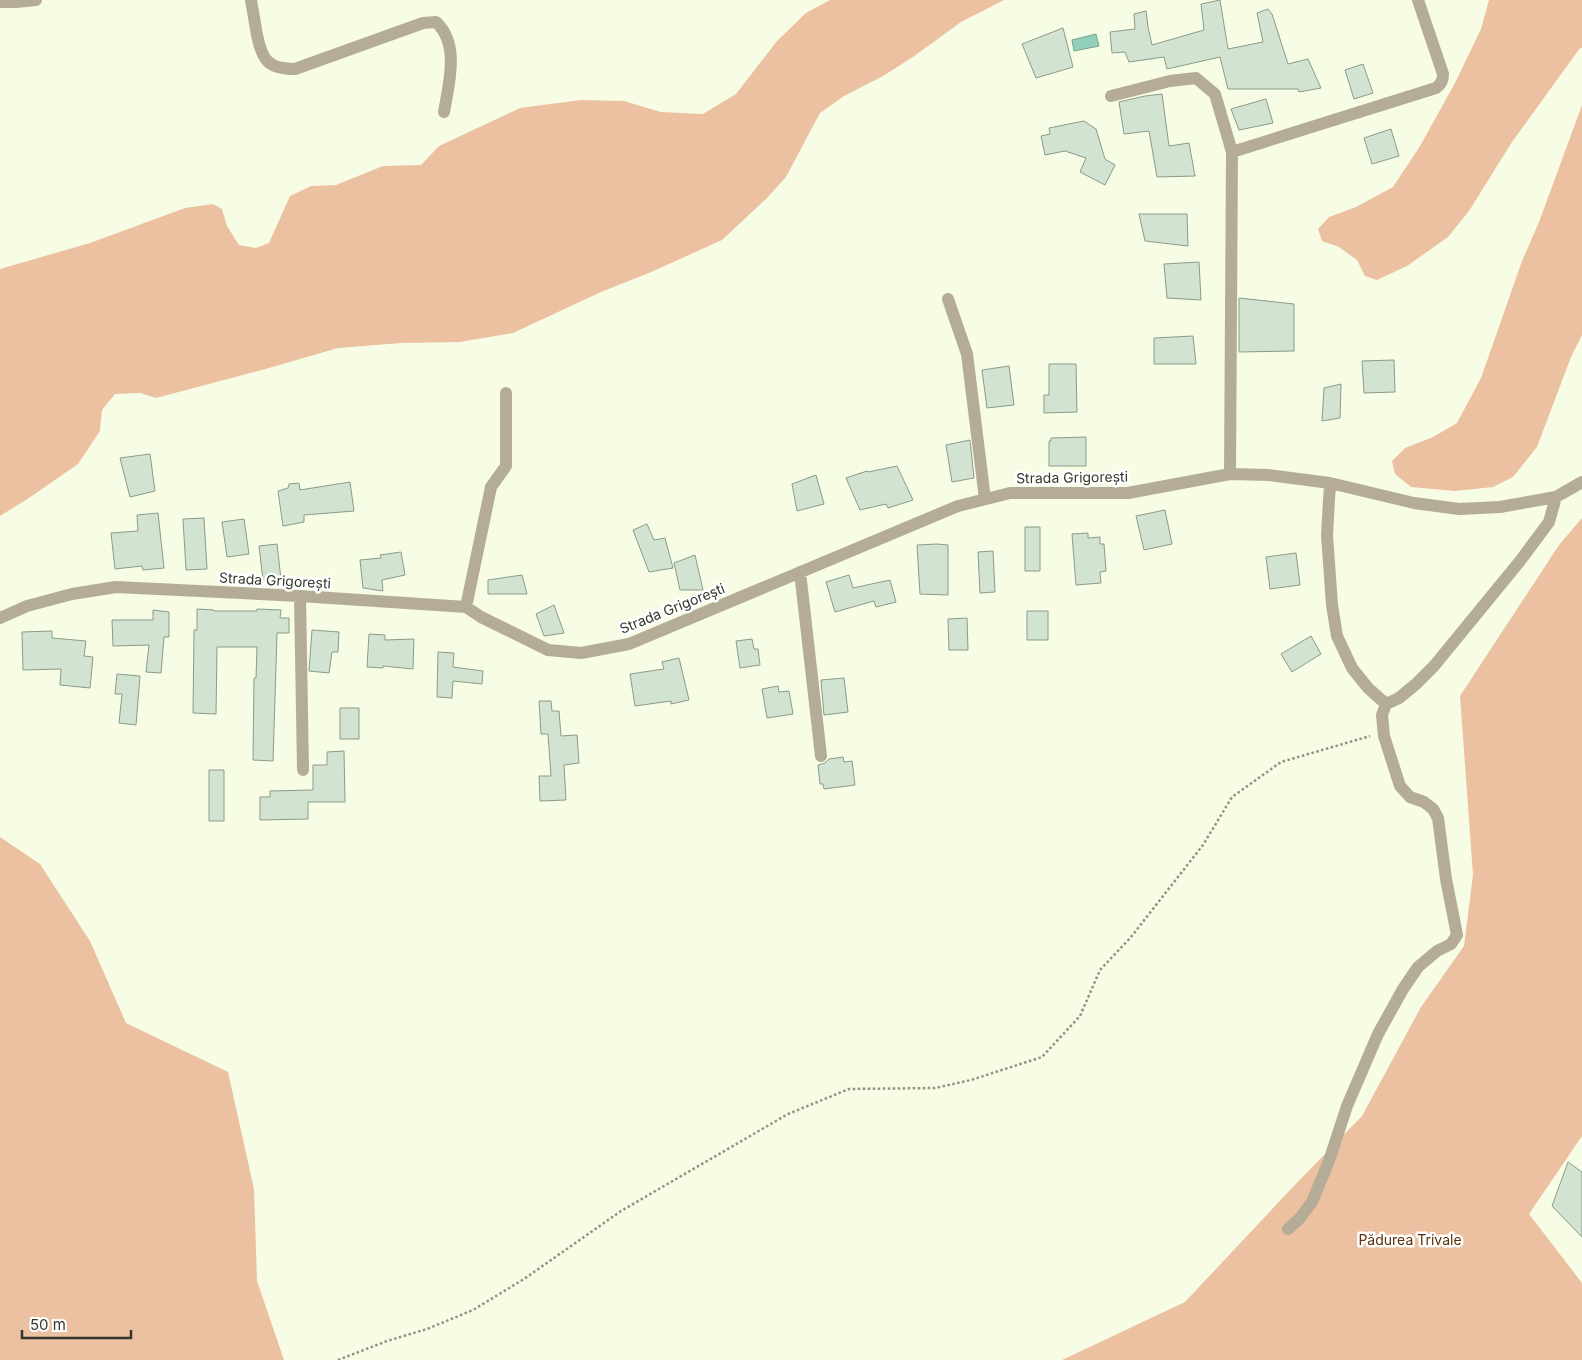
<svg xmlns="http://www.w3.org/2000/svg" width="1582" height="1360" viewBox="0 0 1582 1360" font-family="Inter,sans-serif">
  <rect width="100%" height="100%" fill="#f7fce4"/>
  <path fill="#ecc1a2" d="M830 0H1004L961 22 913 57 883 76 844 96 820 113 786 177 766 199 722 240 649 273 601 292 513 333 460 342 401 343 338 348 262 370 156 398 140 393 115 394 102 410 100 431 78 464 29 498 0 516V269L90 243 185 208 213 204 222 209 227 226 239 245 256 248 269 243 290 196 311 186 336 185 383 166 421 165 439 146 520 108 581 100 624 101 661 112 703 114 736 94 777 41 806 13Z
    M1489 0H1582V48H1580L1512 142 1469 211 1448 237 1407 266 1377 280 1365 276 1357 260 1339 247 1322 241 1318 229 1329 217 1356 207 1393 187 1420 146 1455 83 1481 29Z
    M1582 105V335L1571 357 1537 447 1513 477 1493 487 1455 491 1411 487 1395 474 1392 461 1405 448 1433 437 1457 423 1481 378 1522 261 1539 222Z
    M1582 518V1136L1529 1214 1582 1283V1360H1062L1185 1302 1289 1191 1362 1116 1421 1007 1464 946 1473 875 1460 696 1559 545Z
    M0 837 40 864 90 941 126 1023 228 1072 254 1189 257 1281 284 1360H0Z"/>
  <path fill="#92d0bc" stroke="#76a291" d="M1096 34 1099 46 1074 51 1072 40Z"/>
  <path fill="#d2e4d1" stroke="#8b9b8a" d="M1220 0 1228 49 1263 42 1257 13 1268 9 1272 14 1288 64 1308 59 1321 88 1299 92 1298 89H1228L1220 57 1167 69 1164 57 1129 62 1125 52 1112 53 1110 32 1135 29 1134 14 1146 11 1148 27 1152 45 1204 30 1201 4Z
    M1063 28 1073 67 1036 78 1022 44Z
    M1363 64 1373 93 1354 99 1345 70Z
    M1162 94 1169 146 1189 143 1195 176 1157 177 1149 131 1124 134 1119 102 1145 96Z
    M1266 99 1273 123 1239 130 1231 109Z
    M1084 121 1096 129 1105 159 1115 165 1105 185 1080 172 1086 158 1065 151 1045 155 1041 136 1050 134 1049 128Z
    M1391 129 1399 156 1372 164 1364 138Z
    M1139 214H1187L1188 246 1145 241Z
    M1199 262 1201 300 1167 298 1164 264Z
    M1239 298 1294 304V351L1239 352Z
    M1193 336 1196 364H1154V338Z
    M1394 360 1395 392 1364 393 1362 361Z
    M1049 364H1076L1077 412 1044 413V395H1049Z
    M1009 366 1014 405 987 408 982 370Z
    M1341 384 1340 418 1322 421 1324 388Z
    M1086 437V466H1049V441H1051V438Z
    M970 440 974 478 952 482 946 445Z
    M150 454 155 491 130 497 120 458Z
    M897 466 913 500 888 508 886 504 860 510 846 478 867 471 868 472Z
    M816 475 824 504 797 511 792 484Z
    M350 482 354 511 304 515V522L283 526 278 491 288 488 289 484 299 483 300 490Z
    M1165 510 1172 544 1144 550 1136 516Z
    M158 513 164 568 143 570 142 566 115 569 111 533 138 531 137 515Z
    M204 518 207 569 186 570 183 519Z
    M244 519 249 554 227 557 222 522Z
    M647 524 654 540 665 538 673 568 649 572 633 530Z
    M1025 527H1040V571H1025Z
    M1088 533V538L1100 537V544H1104L1106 571 1100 572 1101 583 1076 585 1072 534Z
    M277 544 281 579 263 580 259 546Z
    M937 544 948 545V595L920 594 917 545Z
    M993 551 995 592 980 593 978 552Z
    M401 552 405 575 382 580 383 591 363 588 360 560 381 558 380 555Z
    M1296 553 1300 585 1270 589 1266 557Z
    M695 555 703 590H680L674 563Z
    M522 575 527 594H488V580Z
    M849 575 853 588 890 580 896 602 876 607 874 601 835 612 826 582Z
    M554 605 564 633 544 636 536 614Z
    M197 609 214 610V611H257V609L281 610 280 618H289V633H277L273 761 253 760 254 678H256L257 647H217L216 714 193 713 194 630H197Z
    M153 610 169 612V637H164L161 673 146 672 149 645 113 646 112 620H153Z
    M1027 611H1048V640H1027Z
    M967 618 968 650H949L948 619Z
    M312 630 339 632 338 652H332L329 673 309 671Z
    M52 631V638L86 641 84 656 93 657 90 688 60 685 61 669 23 670 22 632Z
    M369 634 385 635V640L414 639 413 669 383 666V668L367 667Z
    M1311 636 1321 654 1292 672 1281 654Z
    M752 639 754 649H758L760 665 740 668 736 641Z
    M438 652 454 653 453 667 483 671 482 684 453 681 452 698 437 697Z
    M679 658 689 700 671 704V701L635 706 630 674 664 669 662 662Z
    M117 674 140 676 136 725 119 723 122 694H115Z
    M844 678 848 712 824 715 821 680Z
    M778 686 779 692 789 691 793 714 767 718 762 689Z
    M539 701H551L552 711H559L561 736 577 735 579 763 564 765 566 800 540 801 539 776H551L548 734H541Z
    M340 708H359V739H340Z
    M344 751 345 802H308V819L260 820V797H270V791L313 790V765H327V752Z
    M843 757 844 762 852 761 855 785 824 789 823 784H820L818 765 825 763 829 759Z
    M209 770H224V821H209Z
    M1568 1162 1582 1172V1237L1552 1206Z"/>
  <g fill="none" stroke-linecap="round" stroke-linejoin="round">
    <path stroke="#909383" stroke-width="2.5" stroke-dasharray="2.5 2.5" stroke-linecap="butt" d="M338 1360 387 1341 427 1329 473 1310 524 1279 621 1211 788 1114 849 1089 935 1088 971 1080 1042 1057 1080 1016 1100 970 1131 937 1203 845 1232 797 1281 762 1370 736"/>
    <path stroke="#b5ac97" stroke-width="12" d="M251 0C253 12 255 23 257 35 262 60 268 69 295 69L423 23 436 22C460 44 449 83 444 112
      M0 2H16L36 0
      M1111 96 1170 81 1196 78 1215 94 1232 152 1230 474
      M1232 152 1436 88C1441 84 1443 81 1443 74L1418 0
      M948 299 967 354 985 499
      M1330 483 1327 535 1332 605 1337 636 1352 668 1368 688 1386 704
      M800 572 821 756
      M300 596 303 770
      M466 607 491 487 506 466V393
      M0 618 27 606 72 594 116 587 300 596 466 607 481 617 548 650 581 653 629 644 958 506 1010 493H1128L1230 474 1268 475 1330 483 1414 503 1459 509 1500 507 1556 497 1582 482
      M1288 1229 1300 1218 1312 1202 1329 1161 1347 1106 1378 1034 1403 989 1418 967 1437 951 1451 944 1457 935 1446 879 1438 818 1433 809 1424 802 1410 797 1400 786 1384 736 1382 715 1386 704 1399 698 1416 684 1434 666 1520 561 1549 522 1556 497"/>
  </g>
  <g text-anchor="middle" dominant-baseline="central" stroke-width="5" stroke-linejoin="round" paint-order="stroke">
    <g font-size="14" fill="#34352c" stroke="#fff">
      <text transform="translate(1072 477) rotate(-1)">Strada Grigorești</text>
      <text transform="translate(275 580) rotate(3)">Strada Grigorești</text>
      <text transform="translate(672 608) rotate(-22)">Strada Grigorești</text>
    </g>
    <g font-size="14" fill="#5b3008" stroke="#fff">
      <text x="1410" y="1239">Pădurea Trivale</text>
    </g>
  </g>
  <path d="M22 1330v8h109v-8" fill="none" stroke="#34352c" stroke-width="2.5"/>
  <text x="30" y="1330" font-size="15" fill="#34352c" stroke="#ffffff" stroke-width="4" paint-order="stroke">50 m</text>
</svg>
